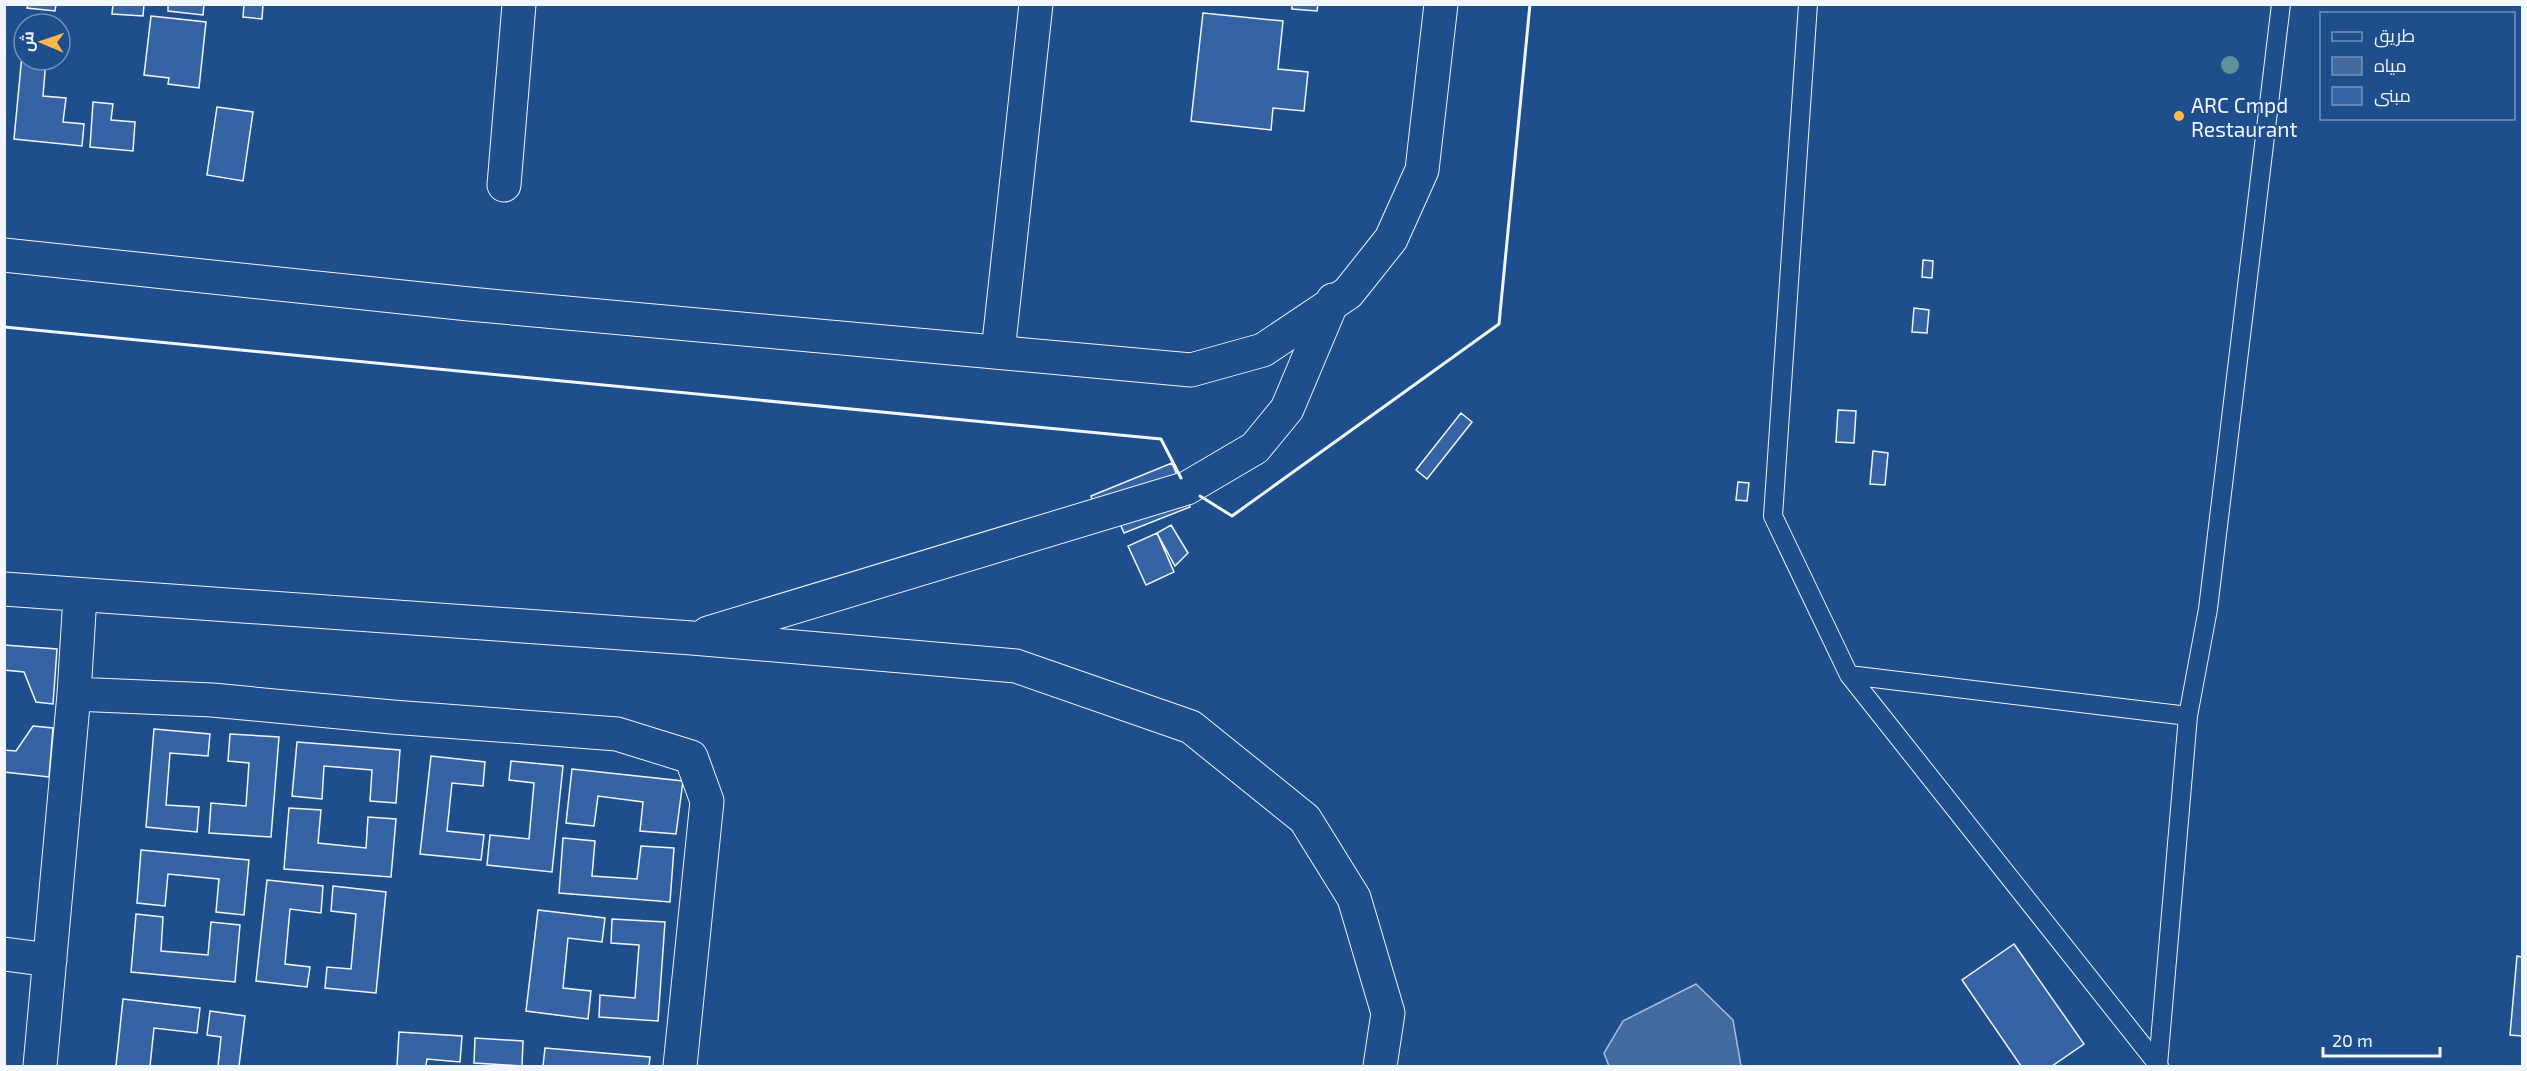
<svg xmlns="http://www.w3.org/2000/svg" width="2527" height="1071" viewBox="0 0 2527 1071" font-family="'Exo 2',Cairo,sans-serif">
  <rect width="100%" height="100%" fill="#1f4e8c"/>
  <path fill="#446ba0" stroke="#a8bbd7" stroke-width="1.5" d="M1696 984 1733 1020 1741 1066H1609L1604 1053 1623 1021Z"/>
  <path fill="#3563a3" stroke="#f2f6ff" stroke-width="1.5" d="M28 4H56L55 11 27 8Z
    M113 4H144L143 16 112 14Z
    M168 4H204L203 15 168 11Z
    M244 4H263L262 19 243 17Z
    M1292 4H1318L1317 11 1292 9Z
    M1203 13 1283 21 1278 69 1308 72 1304 111 1273 108 1271 130 1191 121Z
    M151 16 206 22 199 88 168 84 169 78 144 75Z
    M22 55 24 60H46L43 96 66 98 63 122 84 124 82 146 14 139Z
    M93 102 113 104 111 120 135 122 133 151 90 147Z
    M217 107 253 112 243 181 207 175Z
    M1923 260 1933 261 1932 278 1922 277Z
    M1914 308 1929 310 1927 333 1912 332Z
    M1838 410 1856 411 1854 443 1836 442Z
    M1461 413 1472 422 1427 479 1416 470Z
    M1873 451 1888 453 1885 485 1870 484Z
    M1172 463 1190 507 1124 533 1109 498 1094 504 1091 496Z
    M1738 482 1749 483 1747 501 1736 500Z
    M1171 525 1188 553 1175 566 1157 533Z
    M1157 533 1174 572 1146 585 1128 546Z
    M4 645 57 649 53 704 36 702 24 672 4 670Z
    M33 726 53 728 49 777 4 772V750L16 751Z
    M154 729 210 734 208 756 170 753 166 805 199 807 197 832 146 827Z
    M230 734 279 737 271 837 209 833 211 803 246 806 249 763 228 761Z
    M297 742 400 750 396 803 370 801 372 770 324 766 322 799 292 796Z
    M431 756 485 762 483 786 452 783 447 831 484 835 481 860 420 854Z
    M511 761 563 766 552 872 487 865 490 835 529 839 534 783 509 780Z
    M572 769 683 781 676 834 640 831 643 802 598 796 594 826 566 823Z
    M289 808 321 810 318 843 366 848 368 817 396 819 391 877 284 869Z
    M563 838 595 841 592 876 637 879 641 846 674 848 670 902 559 893Z
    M141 850 249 860 244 915 216 912 219 879 168 874 165 906 137 903Z
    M267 880 323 886 321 913 290 909 285 964 310 967 307 987 256 981Z
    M333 886 386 892 376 993 325 988 327 967 351 969 356 914 331 911Z
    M538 910 605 918 602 942 568 938 563 988 591 991 588 1019 526 1011Z
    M136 914 163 917 161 951 208 955 211 922 240 925 235 982 131 972Z
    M612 919 665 922 658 1021 599 1017 600 995 635 998 639 945 611 943Z
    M2014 944 2084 1044 2052 1066H2021L1962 980Z
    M2517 956 2522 957V1036L2510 1035Z
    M123 999 200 1008 197 1033 154 1028 150 1066H116Z
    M210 1011 245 1016 239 1066H218L221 1037 207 1035Z
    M399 1032 462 1036 460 1062 427 1059 426 1066H397Z
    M475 1038 523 1041 522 1066 474 1063Z
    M545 1048 650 1057 649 1066H543Z"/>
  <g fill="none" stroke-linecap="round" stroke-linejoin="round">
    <g stroke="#f2f6ff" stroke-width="20">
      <path id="service" d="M1808 4 1773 516 1849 675 2159 1066
        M1849 675 2188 716
        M2158 1065 2188 716 2208 609 2281 4"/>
    </g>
    <g stroke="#f2f6ff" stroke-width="35">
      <path id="minor" d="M504 185 519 4
        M998 352 1036 4
        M4 589 692 638 1016 666 1191 727 1305 819 1354 898 1388 1013 1380 1066
        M708 633 1187 488 1255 448 1287 409 1333 300
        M74 694 212 700 392 717 617 734 691 757 707 801 680 1066
        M4 954 50 960
        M40 1066 74 694 80 596"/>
    </g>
    <g stroke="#f2f6ff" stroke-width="35">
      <path id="tertiary" d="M4 255 469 304 1191 370 1263 350 1348 293 1391 239 1422 170 1441 4"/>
    </g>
    <use href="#service" stroke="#1f4e8c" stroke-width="18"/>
    <use href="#minor" stroke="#1f4e8c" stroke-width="33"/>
    <use href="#tertiary" stroke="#1f4e8c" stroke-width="33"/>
    <path stroke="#f2f6ff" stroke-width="3" d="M4 327 1161 439 1181 478
      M1200 496 1232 516 1499 324 1530 4"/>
  </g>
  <circle fill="#61919a" cx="2230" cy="65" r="9"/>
  <circle fill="#ffb74d" stroke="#1f4e8c" stroke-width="2" cx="2179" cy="116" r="6"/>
  <g text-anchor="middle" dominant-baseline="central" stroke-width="4.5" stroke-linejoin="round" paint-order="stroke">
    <g font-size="21" fill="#f2f6ff" stroke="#1f4e8c" text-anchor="start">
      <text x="2191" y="104">ARC Cmpd<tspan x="2191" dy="24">Restaurant</tspan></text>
    </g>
  </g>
  <rect width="2527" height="1071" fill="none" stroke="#f2f6ff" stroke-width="12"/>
  <rect x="2320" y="12" width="195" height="108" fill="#1f4e8c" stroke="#7391ba" stroke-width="1.5"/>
  <rect x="2332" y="32" width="30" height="9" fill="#1f4e8c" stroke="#7391ba" stroke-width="1.5"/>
  <text x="2374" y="42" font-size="18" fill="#f2f6ff">طريق</text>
  <rect x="2332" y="57" width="30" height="18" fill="#446ba0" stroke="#7391ba" stroke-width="1.5"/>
  <text x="2374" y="72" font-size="18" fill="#f2f6ff">مياه</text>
  <rect x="2332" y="87" width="30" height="18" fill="#3563a3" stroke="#7391ba" stroke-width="1.5"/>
  <text x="2374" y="102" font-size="18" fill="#f2f6ff">مبنى</text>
  <g transform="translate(42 42) rotate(272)"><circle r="28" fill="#1f4e8c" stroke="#7391ba" stroke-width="1.5"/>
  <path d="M0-4.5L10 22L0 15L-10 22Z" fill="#ffb74d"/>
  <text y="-9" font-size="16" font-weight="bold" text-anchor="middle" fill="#f2f6ff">ش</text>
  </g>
  <path d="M2323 1047v9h117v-9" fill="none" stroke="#f2f6ff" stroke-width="3"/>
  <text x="2332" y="1047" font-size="18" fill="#f2f6ff" stroke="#1f4e8c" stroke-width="4.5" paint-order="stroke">20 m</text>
</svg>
